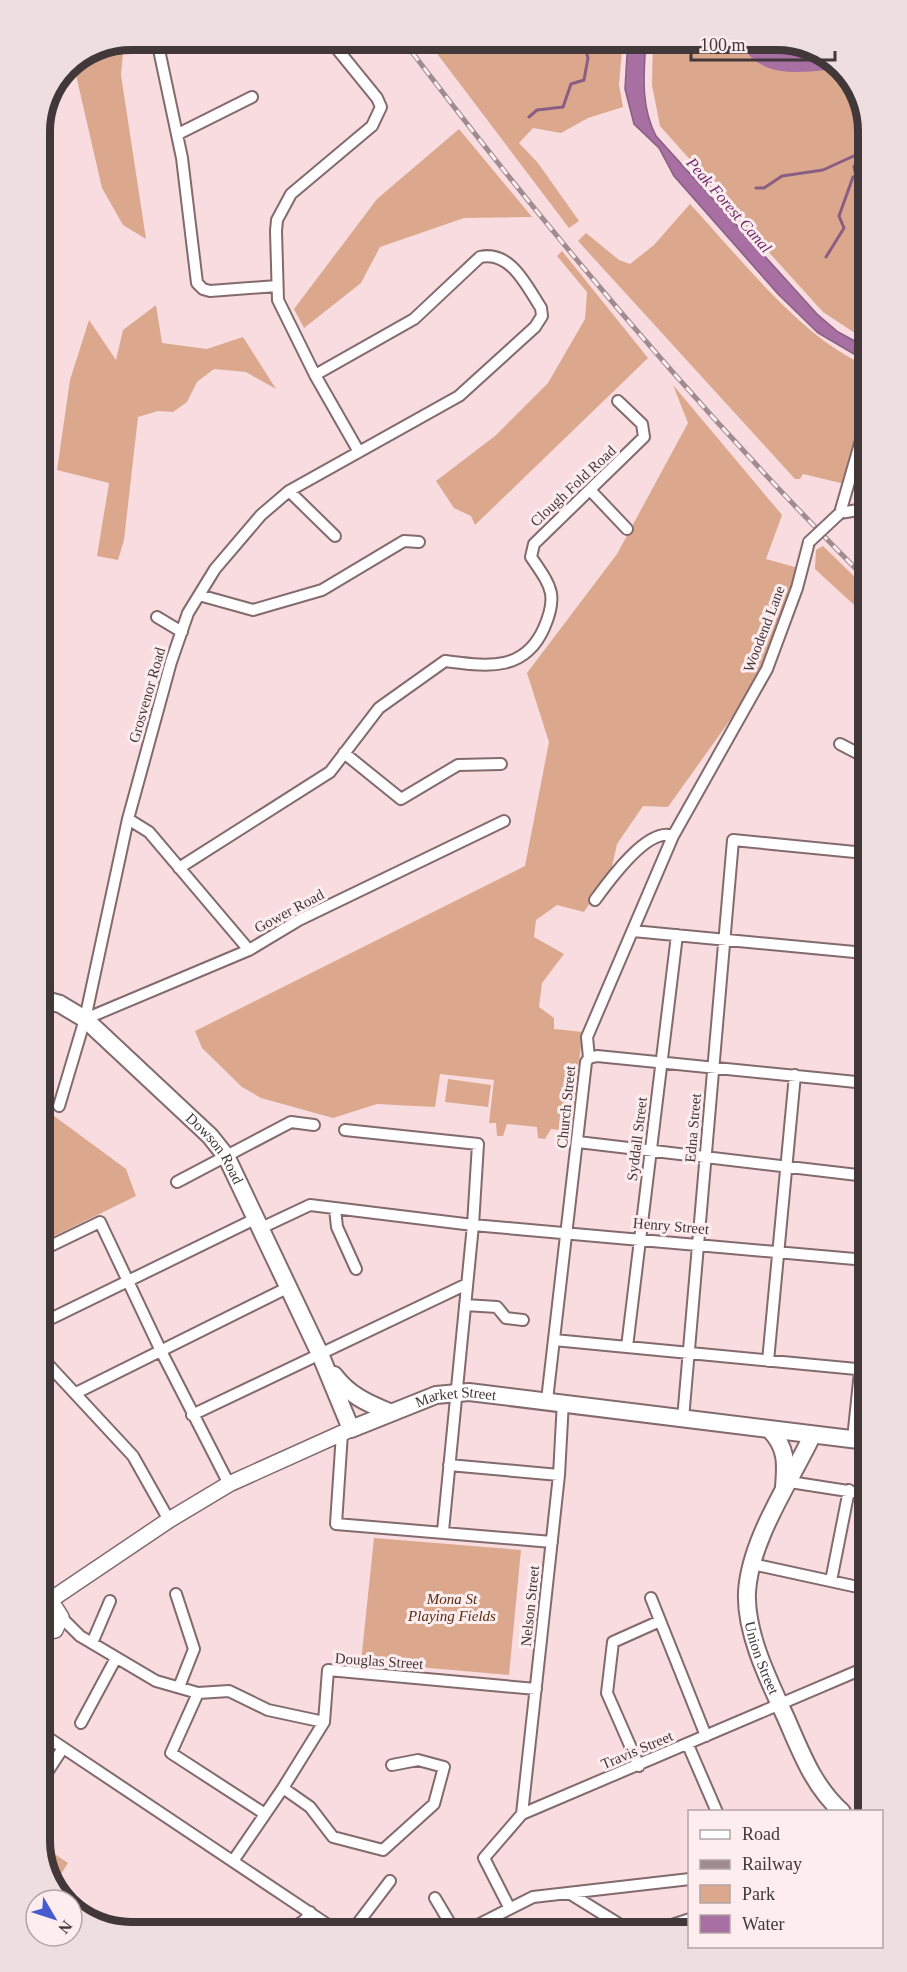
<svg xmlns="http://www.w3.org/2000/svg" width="907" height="1972" viewBox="0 0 907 1972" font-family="Georgia,serif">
  <rect width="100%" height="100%" fill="#f8dce0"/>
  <path fill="#dba88d" d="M426 39H623L619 85 623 107 588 118 561 133 533 128 519 143 538 163 579 221 569 228Z
    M653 39H749C764 71 806 63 834 60L863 101 864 339 823 312 746 227 744 231 700 180 703 174 660 126 652 85Z
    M763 39H783L821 54 778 51Z
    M124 42 121 75 146 239 123 225 102 188 73 62Z
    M459 129 532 217 464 218 380 247 361 283 304 328 294 309 377 199Z
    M690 204C736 253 802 339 864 364V411L850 458 849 485 803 474 800 479H795L578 241 586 233 619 260 630 264 654 245Z
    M562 251 648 358 475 525 471 516 454 508 436 481 495 436 548 383 585 319 587 292 557 256Z
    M156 305 162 343 207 349 243 337 276 389 246 372 214 369 197 382 187 402 173 412 158 411 138 417 124 540 118 560 97 556 109 483 57 470 70 380 89 320 116 360 123 330Z
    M673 385 782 515 766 559 798 568 760 674 745 699 668 807 643 806 617 844 611 871 584 912 557 905 536 920 534 937 564 954 542 983 539 1007 554 1018V1029L583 1032 569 1131 551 1129 545 1139 538 1138 537 1127 507 1124 503 1136H497L496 1123H489L494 1080 440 1074 435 1107 377 1104 333 1118 261 1098 242 1087 202 1048 195 1031 525 866 549 742 527 673 617 554 688 423Z
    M823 546 864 586 865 615 815 569 816 550Z
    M448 1079 491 1085 488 1107 445 1102Z
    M54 1116 126 1169 136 1196 42 1242V1117Z
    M374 1538 521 1550 509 1675 361 1662Z
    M44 1847 68 1863 54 1885 44 1871Z"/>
  <path fill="#a86fa2" stroke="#895e82" stroke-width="1.5" d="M628 39H646C644 73 640 105 656 136L817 314 838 332 864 346V360L818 333 778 294 674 176 659 148 634 124 625 89Z"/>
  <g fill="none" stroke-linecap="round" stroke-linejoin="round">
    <path stroke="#895e82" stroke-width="3" d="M466 39V49
      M529 117 537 110 563 107 571 84 584 80 588 58 585 48 586 39
      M756 188H764L782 176 823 170 858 154
      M826 257 844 228 839 216 853 177 856 176 854 167 863 149"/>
    <path stroke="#a86fa2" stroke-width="18" d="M749 39C764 71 806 63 834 60"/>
    <g stroke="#826a6d" stroke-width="14">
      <path id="minor" d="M165 39 158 45 182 158 197 283 203 289 210 291 277 286
        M329 39 377 98 381 107 372 126 291 194 277 220 276 231 278 300 315 375 359 452
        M178 134 252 97
        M40 265 46 276
        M864 430 840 513 864 509
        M289 491 335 536
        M591 491 627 529
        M199 595 253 610 322 590 404 541 419 542
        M157 617 182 632
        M840 744 865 757
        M344 753 401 799 458 765 501 764
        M128 819 149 832 249 950
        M179 868 330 772 379 708 445 661C486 666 524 673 544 628 559 594 550 585 531 557L534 544 644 437 642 424 618 401
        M595 900C608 882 648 826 673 836
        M633 931 865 953
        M85 1019 249 950 299 920 504 821
        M589 1058 597 1056 866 1083
        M59 1106 85 1019 128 819 171 662 188 613 215 569 261 515 289 491 459 396 535 327 542 316 541 308C527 287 511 250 480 257L414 319 315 375
        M345 1130 478 1144 473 1225 443 1531
        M578 1142 866 1176
        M177 1182 291 1122 314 1125
        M335 1209 337 1227 356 1269
        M259 1229 310 1205 473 1225 866 1260
        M42 1250 100 1222 161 1351 229 1484
        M465 1305 497 1307 506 1318 523 1320
        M42 1323 255 1219
        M554 1340 867 1370
        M627 1347 677 935
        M43 1359 133 1456 169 1520
        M768 1361 795 1075
        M76 1393 287 1288
        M547 1400 586 1062 589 1058 587 1037 673 836 767 669 797 588 809 542
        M192 1415 467 1284
        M683 1419 733 840 865 853
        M342 1433 336 1524 552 1542
        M853 1439 866 1314
        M449 1465 559 1475
        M790 1482 867 1494
        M752 1564 867 1589
        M831 1581 849 1490
        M176 1594 194 1649 179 1687
        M651 1598 706 1736
        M61 1617 80 1636 156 1681 198 1693 229 1691 268 1710 324 1722
        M92 1643 110 1601
        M198 1693 171 1753 265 1814
        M81 1723 116 1658
        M44 1735 337 1931
        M688 1745 717 1812
        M639 1766 607 1693 613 1642 660 1621
        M44 1777 63 1748
        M283 1788 310 1807 333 1837 383 1850 434 1804 444 1767 418 1760 392 1765
        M522 1814 559 1475 563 1401
        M233 1861 283 1788 324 1722 328 1670 536 1689
        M569 1893 627 1929
        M435 1898 454 1930
        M509 1907 484 1858 522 1814 867 1667
        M660 1929 690 1919
        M468 1930 533 1897 690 1879
        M352 1931 390 1881
        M287 1932 305 1920 310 1912"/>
    </g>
    <g stroke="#826a6d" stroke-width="18">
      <path id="secondary" d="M43 1605 169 1520 229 1484 351 1429
        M43 1606H54L61 1617 55 1630 43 1632"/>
    </g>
    <g stroke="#826a6d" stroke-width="20">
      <g id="primary">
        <path id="s1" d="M42 999 60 1004 85 1019 210 1136 226 1156 320 1354 351 1429 436 1395 469 1392 867 1441"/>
        <path d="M334 1375C349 1395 367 1403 389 1412"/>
        <path d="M770 1430C787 1448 786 1463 784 1487"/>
        <path id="s2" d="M812 1436C790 1482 750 1540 747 1592 745 1633 769 1681 786 1718 801 1752 813 1786 842 1812"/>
      </g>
    </g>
    <use href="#minor" stroke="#fff" stroke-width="10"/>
    <use href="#secondary" stroke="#fff" stroke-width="15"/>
    <use href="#primary" stroke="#fff" stroke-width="16"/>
    <g stroke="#a08c8f" stroke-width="5">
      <path id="rail" d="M402 39C544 227 698 410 864 577"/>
    </g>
    <use href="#rail" stroke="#fdedef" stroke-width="3" stroke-dasharray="9" stroke-linecap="butt"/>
    <g stroke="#826a6d" stroke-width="14" stroke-linecap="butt">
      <path id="minor-bridge" d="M809 542 840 513"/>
    </g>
    <use href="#minor-bridge" stroke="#fff" stroke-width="10"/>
  </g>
  <g text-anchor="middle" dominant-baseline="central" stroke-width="6" stroke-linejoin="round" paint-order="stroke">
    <g font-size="15" fill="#423739" stroke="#fdedef">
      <text transform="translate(573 486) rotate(-43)">Clough Fold Road</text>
      <text transform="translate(764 629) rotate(-69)">Woodend Lane</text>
      <text transform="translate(147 695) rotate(-74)">Grosvenor Road</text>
      <text transform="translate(289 911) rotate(-28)">Gower Road</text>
      <text transform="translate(566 1107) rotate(-84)">Church Street</text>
      <text transform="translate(693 1128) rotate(-85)">Edna Street</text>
      <text transform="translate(637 1139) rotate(-83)">Syddall Street</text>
      <text stroke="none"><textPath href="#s1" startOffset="232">Dowson Road</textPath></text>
      <text transform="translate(671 1226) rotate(5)">Henry Street</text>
      <text stroke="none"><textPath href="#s1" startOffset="656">Market Street</textPath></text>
      <text transform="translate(530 1606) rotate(-84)">Nelson Street</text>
      <text stroke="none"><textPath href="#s2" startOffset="238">Union Street</textPath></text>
      <text transform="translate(379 1661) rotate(4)">Douglas Street</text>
      <text transform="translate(637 1750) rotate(-23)">Travis Street</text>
    </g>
    <g font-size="15" font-style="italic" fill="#592c10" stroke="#fdedef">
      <text x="452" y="1599">Mona St<tspan x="452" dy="17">Playing Fields</tspan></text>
    </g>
    <g font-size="16" font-style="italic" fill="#712b6c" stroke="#fdedef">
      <text transform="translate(729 205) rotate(49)">Peak Forest Canal</text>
    </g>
  </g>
  <path d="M0 0H907V1972H0ZM131 50H777A81 81 0 0 1 858 131V1841A81 81 0 0 1 777 1922H131A81 81 0 0 1 50 1841V131A81 81 0 0 1 131 50Z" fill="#eedee0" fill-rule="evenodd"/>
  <path fill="none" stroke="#423739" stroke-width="8" d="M131 50H777A81 81 0 0 1 858 131V1841A81 81 0 0 1 777 1922H131A81 81 0 0 1 50 1841V131A81 81 0 0 1 131 50Z"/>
  <rect x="688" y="1810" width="195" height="138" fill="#fdedef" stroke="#b2a4a6" stroke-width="1.5"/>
  <rect x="700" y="1830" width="30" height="9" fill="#ffffff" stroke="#b2a4a6" stroke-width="1.5"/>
  <text x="742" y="1840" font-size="18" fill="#423739">Road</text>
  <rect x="700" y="1860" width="30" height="9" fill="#a08c8f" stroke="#b2a4a6" stroke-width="1.5"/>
  <text x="742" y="1870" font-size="18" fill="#423739">Railway</text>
  <rect x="700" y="1885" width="30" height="18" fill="#dba88d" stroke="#b2a4a6" stroke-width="1.5"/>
  <text x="742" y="1900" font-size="18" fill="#423739">Park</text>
  <rect x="700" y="1915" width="30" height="18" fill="#a86fa2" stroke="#b2a4a6" stroke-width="1.5"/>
  <text x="742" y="1930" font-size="18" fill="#423739">Water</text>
  <g transform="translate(54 1918) rotate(129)"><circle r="28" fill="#fdedef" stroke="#b2a4a6" stroke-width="1.5"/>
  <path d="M0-4.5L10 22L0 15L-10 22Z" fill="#465bcf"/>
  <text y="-9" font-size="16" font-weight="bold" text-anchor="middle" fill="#423739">N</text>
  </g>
  <path d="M691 51v9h144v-9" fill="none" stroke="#423739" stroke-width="3"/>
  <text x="700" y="51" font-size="18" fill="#423739" stroke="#fdedef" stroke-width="4.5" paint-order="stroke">100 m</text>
</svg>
